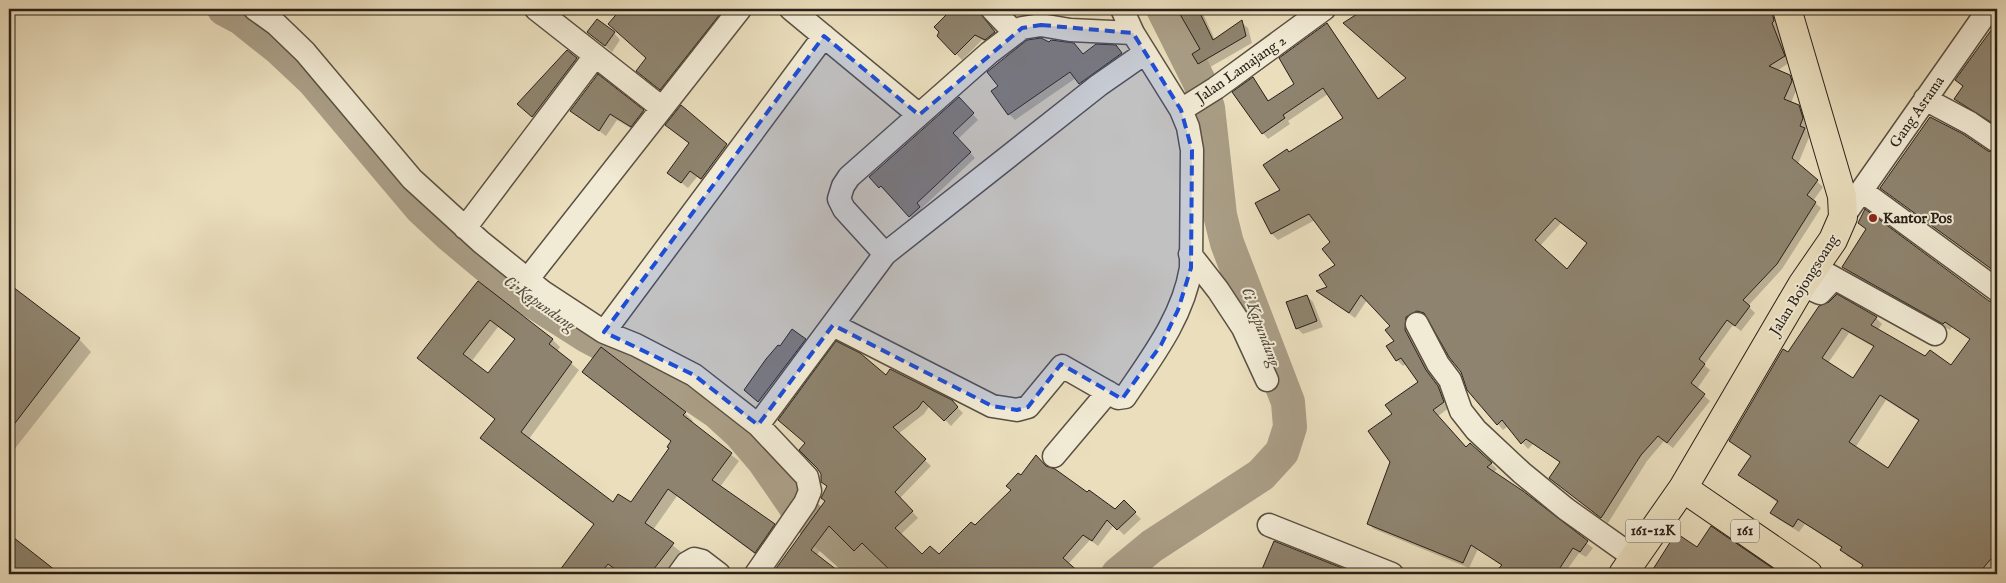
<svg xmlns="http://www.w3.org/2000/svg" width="2006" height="583" viewBox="0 0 2006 583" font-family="'IM FELL English',serif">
  <rect width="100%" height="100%" fill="#eadebd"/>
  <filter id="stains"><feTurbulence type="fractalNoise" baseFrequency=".004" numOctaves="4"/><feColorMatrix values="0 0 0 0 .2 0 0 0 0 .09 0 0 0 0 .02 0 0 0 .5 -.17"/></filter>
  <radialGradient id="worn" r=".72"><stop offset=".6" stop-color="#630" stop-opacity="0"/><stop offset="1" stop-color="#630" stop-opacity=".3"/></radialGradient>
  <path fill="#0003" fill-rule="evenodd" d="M623 9H737L668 96 644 78 647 58 609 24Z
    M954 9H977L1001 39 992 45 982 40 962 60 939 36 941 32 936 27Z
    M1183 9H1201L1215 40 1241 22 1248 28 1252 43 1205 70 1199 63 1202 49Z
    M1368 9H1445L1476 32 1490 16 1482 9H1769L1777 18 1780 28 1778 29 1790 62 1777 71 1790 76 1796 83 1797 88 1791 103 1805 112 1808 125 1806 130 1810 135 1798 164 1823 187 1813 201 1821 208 1782 269 1748 306 1755 313 1741 331 1733 325 1704 365 1710 370 1697 389 1710 401 1673 448 1664 441 1647 461 1608 523 1551 478 1561 463 1533 444 1528 449 1508 426 1503 430 1498 424 1428 318 1424 316 1411 323V337L1432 377 1444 394 1449 408 1438 416 1466 448 1470 444 1497 469 1493 473 1593 548 1586 557 1579 553 1564 574H1508L1501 567 1502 566 1478 549 1469 568 1374 529 1368 523 1391 461 1394 414 1420 382 1407 363 1403 366 1397 360 1392 326 1367 300 1355 318 1319 292 1329 288 1337 265 1332 242 1315 220 1278 240 1272 234 1289 153 1345 118 1328 94 1288 121 1290 124 1268 139 1263 133 1253 79 1270 102 1296 84 1327 25 1379 99 1408 79 1345 23ZM1561 223 1588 244 1567 271 1540 246Z
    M1997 24V127L1955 99 1964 87 1957 80Z
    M589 32 614 33 620 40 612 52Z
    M1049 43 1083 55 1121 53 1126 60 1086 89 1076 78 1015 120 1009 114Z
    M576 59 583 65 539 122 525 110Z
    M959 99 978 120 958 139 975 158 921 209 925 213 916 222 871 177Z
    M681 107 733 152 708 185 697 177 688 188 669 173 690 144 667 125Z
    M572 111H643L649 118 637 132 617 120 606 136Z
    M1988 152 1997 153V274L1881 188Z
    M1859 222 1989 302 1997 303V570L1995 568 1989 574H1867L1862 569 1864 566 1847 556 1842 548 1805 524 1799 532 1778 519 1772 513 1778 503 1740 475 1752 457 1730 441 1820 307 1876 318 1882 324 1877 331 1926 358 1951 367 1971 340 1952 327 1950 330 1850 273 1844 267 1867 230ZM1849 333 1875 348 1854 380 1828 363ZM1886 400 1920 422 1888 470 1855 448Z
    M478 283 553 340 560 347 557 352 579 370 529 439 613 504H632L670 448 672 442 584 372 685 413 693 421 691 423 739 461 720 487 782 532 763 560 677 496 653 530 681 552 664 574H553L557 569 560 571 594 525 490 445 496 420 418 358ZM498 327 516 340 488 375 471 362Z
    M9 285 79 339 91 352 9 456Z
    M1307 296 1313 302 1323 327 1303 334 1297 328Z
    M805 340 808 343 762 404 746 390Z
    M886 377 951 401 963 413 951 426 930 405 924 414 898 434 931 466 900 498 918 518 900 535 922 556H939L975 527 1012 490 1021 477 1046 468 1115 511 1124 502 1141 519 1124 535 1114 525 1098 546 1090 540 1068 564 1079 574H896L869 548 861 556 836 531 816 556 840 574H774L826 501Z
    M1711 528 1779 574H1650L1677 535 1698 548Z
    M9 536 58 574H9Z
    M1274 543 1354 574H1261Z"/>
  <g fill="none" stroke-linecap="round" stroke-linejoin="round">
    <path stroke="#a99d85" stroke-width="34" d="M224 9 241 18 280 49 313 80 421 208 451 236 518 292 587 336 667 378 717 412 740 433 764 461 795 506 871 574
      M1118 574 1152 546 1261 475 1282 452 1290 427 1288 402 1227 243 1220 215 1208 108 1200 83 1163 9"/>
  </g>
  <path fill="#8e836e" stroke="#2a2019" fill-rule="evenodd" d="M621 9H724L660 90 636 71 646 58 608 24Z
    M952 9H977L995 32 985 40 975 35 955 55 937 36 939 32 934 27Z
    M1177 9H1198L1213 40 1242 20 1246 36 1198 64 1192 54 1200 49Z
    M1365 9H1770L1772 11 1774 21 1772 23 1785 56 1769 66 1790 75 1792 81 1784 99 1799 105 1803 118 1800 126 1805 128 1792 158 1818 180 1807 195 1816 202 1777 264 1743 300 1750 306 1735 326 1727 320 1699 359 1705 364 1691 383 1705 394 1667 443 1658 436 1641 455 1601 518 1549 478 1560 462 1526 439 1521 444 1502 420 1497 425 1467 390 1461 372 1449 357 1424 313 1417 311 1406 317 1405 330 1426 370 1438 386 1444 402 1433 410 1466 447 1470 443 1492 463 1487 467 1523 491 1588 541 1580 552 1573 548 1556 574H1510L1499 568 1502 565 1471 545 1463 563 1367 524 1390 462 1368 431 1392 414 1385 405 1418 382 1401 358 1396 361 1386 346 1394 341 1385 330 1390 326 1361 295 1349 313 1316 291 1327 287 1319 275 1335 265 1322 249 1330 242 1309 214 1271 234 1255 203 1280 190 1263 165 1287 149 1289 152 1343 118 1323 88 1283 115 1285 118 1262 134 1232 92 1253 77 1268 101 1294 84 1279 58 1327 23 1378 99 1406 78 1343 23ZM1555 218 1587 243 1567 269 1535 240Z
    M597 19 615 32 605 46 587 32Z
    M1997 22V126L1954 99 1963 86 1955 80Z
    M1041 38 1049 42 1051 40 1074 43 1083 54 1096 44 1116 45 1122 53 1079 84 1070 72 1008 115 991 91 998 86 987 72 1027 40Z
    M567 50 577 58 532 117 517 104Z
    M598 74 644 110 631 127 610 114 599 131 570 111Z
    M959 97 974 113 953 133 971 152 917 203 920 207 909 217 881 186 879 188 869 177Z
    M681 105 727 144 701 179 690 171 681 183 667 173 689 143 665 125Z
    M1930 117 1963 134 1988 151 1997 153V273L1880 188Z
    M1865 209 1989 301 1997 303V552L1978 574H1857L1863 565 1840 550 1842 547 1798 519 1793 527 1770 513 1778 501 1738 475 1751 456 1729 441 1783 349 1788 352 1819 306 1829 302 1837 294 1877 317 1871 325 1925 356 1930 350 1951 365 1970 339 1945 322 1943 324 1842 267 1866 229 1858 223ZM1842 328 1874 346 1853 378 1822 358ZM1880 395 1919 420 1888 468 1849 442Z
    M478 281 553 339 549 344 572 362 521 432 613 502 618 494 631 502 669 448 667 447 671 441 582 372 601 347 686 412 683 415 732 453 712 480 775 524 755 553 668 489 645 523 674 543 650 574H622L608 564 600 574H557L594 524 480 438 495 419 417 358ZM490 320 515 339 488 373 463 354Z
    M9 284 80 338 9 431Z
    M1307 295 1317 321 1296 329 1286 302Z
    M792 329 806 339 758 402 744 390 766 359 778 345 780 346Z
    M836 341 860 353 886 375 890 369 952 400 958 407 944 421 923 401 918 408 893 427 926 459 895 492 913 511 895 528 922 554 930 546 939 554 971 522 975 525 1011 490 1006 486 1018 473 1021 475 1036 455 1046 466 1055 469 1087 492 1089 490 1115 509 1124 500 1136 512 1117 530 1107 520 1092 541 1083 535 1063 558 1081 574H894L862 543 854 551 829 526 811 550 842 574H772L825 501 821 498 827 486 821 482V474L817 468 799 450 805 443 778 420Z
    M1711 526 1781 574H1650L1676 533 1697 547Z
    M9 534 60 574H9Z
    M1274 541 1357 574H1260Z"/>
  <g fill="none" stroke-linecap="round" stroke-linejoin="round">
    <g stroke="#5a5042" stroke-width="25">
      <path id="minor" d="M255 9 276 24 305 52 412 179 481 242 543 292 604 332 636 345 694 375 758 425 807 477 810 491 805 503 756 574
        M536 9 662 108
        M791 9 919 115
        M992 9 1015 33
        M1925 99 1970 123 1995 140
        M1181 110 1216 88 1324 9
        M1862 191 1997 290
        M1843 217 1984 16 1993 9
        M465 228 595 56
        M885 254 844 209 839 199 843 186 849 177 989 53 1022 28 1041 25 1070 30 1133 33
        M1190 254 1218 290 1243 328 1267 380
        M1816 268 1935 334
        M527 280 740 9
        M1802 285 1820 293 1834 278
        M1417 324 1438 364 1450 380 1461 411 1476 430 1522 473 1566 509 1635 558
        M833 325 992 406 1017 410 1028 407 1062 366 1118 398 1125 397C1152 357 1183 317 1191 268L1192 150 1188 127 1181 110 1133 33 1122 9
        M604 332 824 36
        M758 425 885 254 1099 85 1145 53
        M1054 456 1108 392
        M1269 525 1392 574
        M679 574 687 563 694 559 702 561 719 574"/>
    </g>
    <g stroke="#2a2019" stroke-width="30">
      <path id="major" d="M1683 488 1808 574
        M1623 574 1683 488 1802 285 1833 240 1843 217 1842 196 1787 9"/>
    </g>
    <use href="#minor" stroke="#f1ead4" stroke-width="22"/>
    <use href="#major" stroke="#eadebd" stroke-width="28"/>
  </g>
  <path fill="#1d4ed8" fill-opacity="0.2" stroke="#1d4ed8" stroke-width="4" stroke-dasharray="10 6" stroke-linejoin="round" d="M1041 25 1133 33 1181 110 1192 150 1191 268 1178 310 1161 345 1122 399 1061 364 1028 407 1017 410 992 406 833 325 758 425 694 375 604 332 824 36 919 115 1022 28Z"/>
  <circle fill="#8f2418" stroke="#f1ead4" stroke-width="2" cx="1873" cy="218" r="5"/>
  <g text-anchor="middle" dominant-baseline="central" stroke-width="4" stroke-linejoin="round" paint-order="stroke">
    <g fill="#f1ead4" stroke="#665d51" stroke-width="1">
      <rect x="1625.5" y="519.5" width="55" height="23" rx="4"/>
      <rect x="1731" y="519.5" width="28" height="23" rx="4"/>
    </g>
    <g font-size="14" font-weight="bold" fill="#2a2019">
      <text x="1653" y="531">161-12K</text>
      <text x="1745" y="531">161</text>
    </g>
    <g font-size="15" fill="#2a2019" stroke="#f1ead4">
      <text transform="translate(1241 69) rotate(-35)">Jalan Lamajang 2</text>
      <text transform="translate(1917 112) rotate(-55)">Gang Asrama</text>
      <text transform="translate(1804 285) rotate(-58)">Jalan Bojongsoang</text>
    </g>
    <g font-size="15" font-weight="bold" fill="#2a2019" stroke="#f1ead4" text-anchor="start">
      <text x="1883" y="218">Kantor Pos</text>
    </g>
    <g font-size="16" font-style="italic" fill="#564c3f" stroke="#f1ead4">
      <text transform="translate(539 304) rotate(35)">Ci Kapundung</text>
      <text transform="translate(1260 327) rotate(69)">Ci Kapundung</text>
    </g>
  </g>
  <rect width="2006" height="583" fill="none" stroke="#eadebd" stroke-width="30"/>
  <rect x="10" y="10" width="1986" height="563" fill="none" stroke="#2a2019" stroke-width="2.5"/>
  <rect x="15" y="15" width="1976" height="553" fill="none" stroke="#2a2019"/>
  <rect width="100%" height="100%" filter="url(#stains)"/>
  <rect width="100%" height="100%" fill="url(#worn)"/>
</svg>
